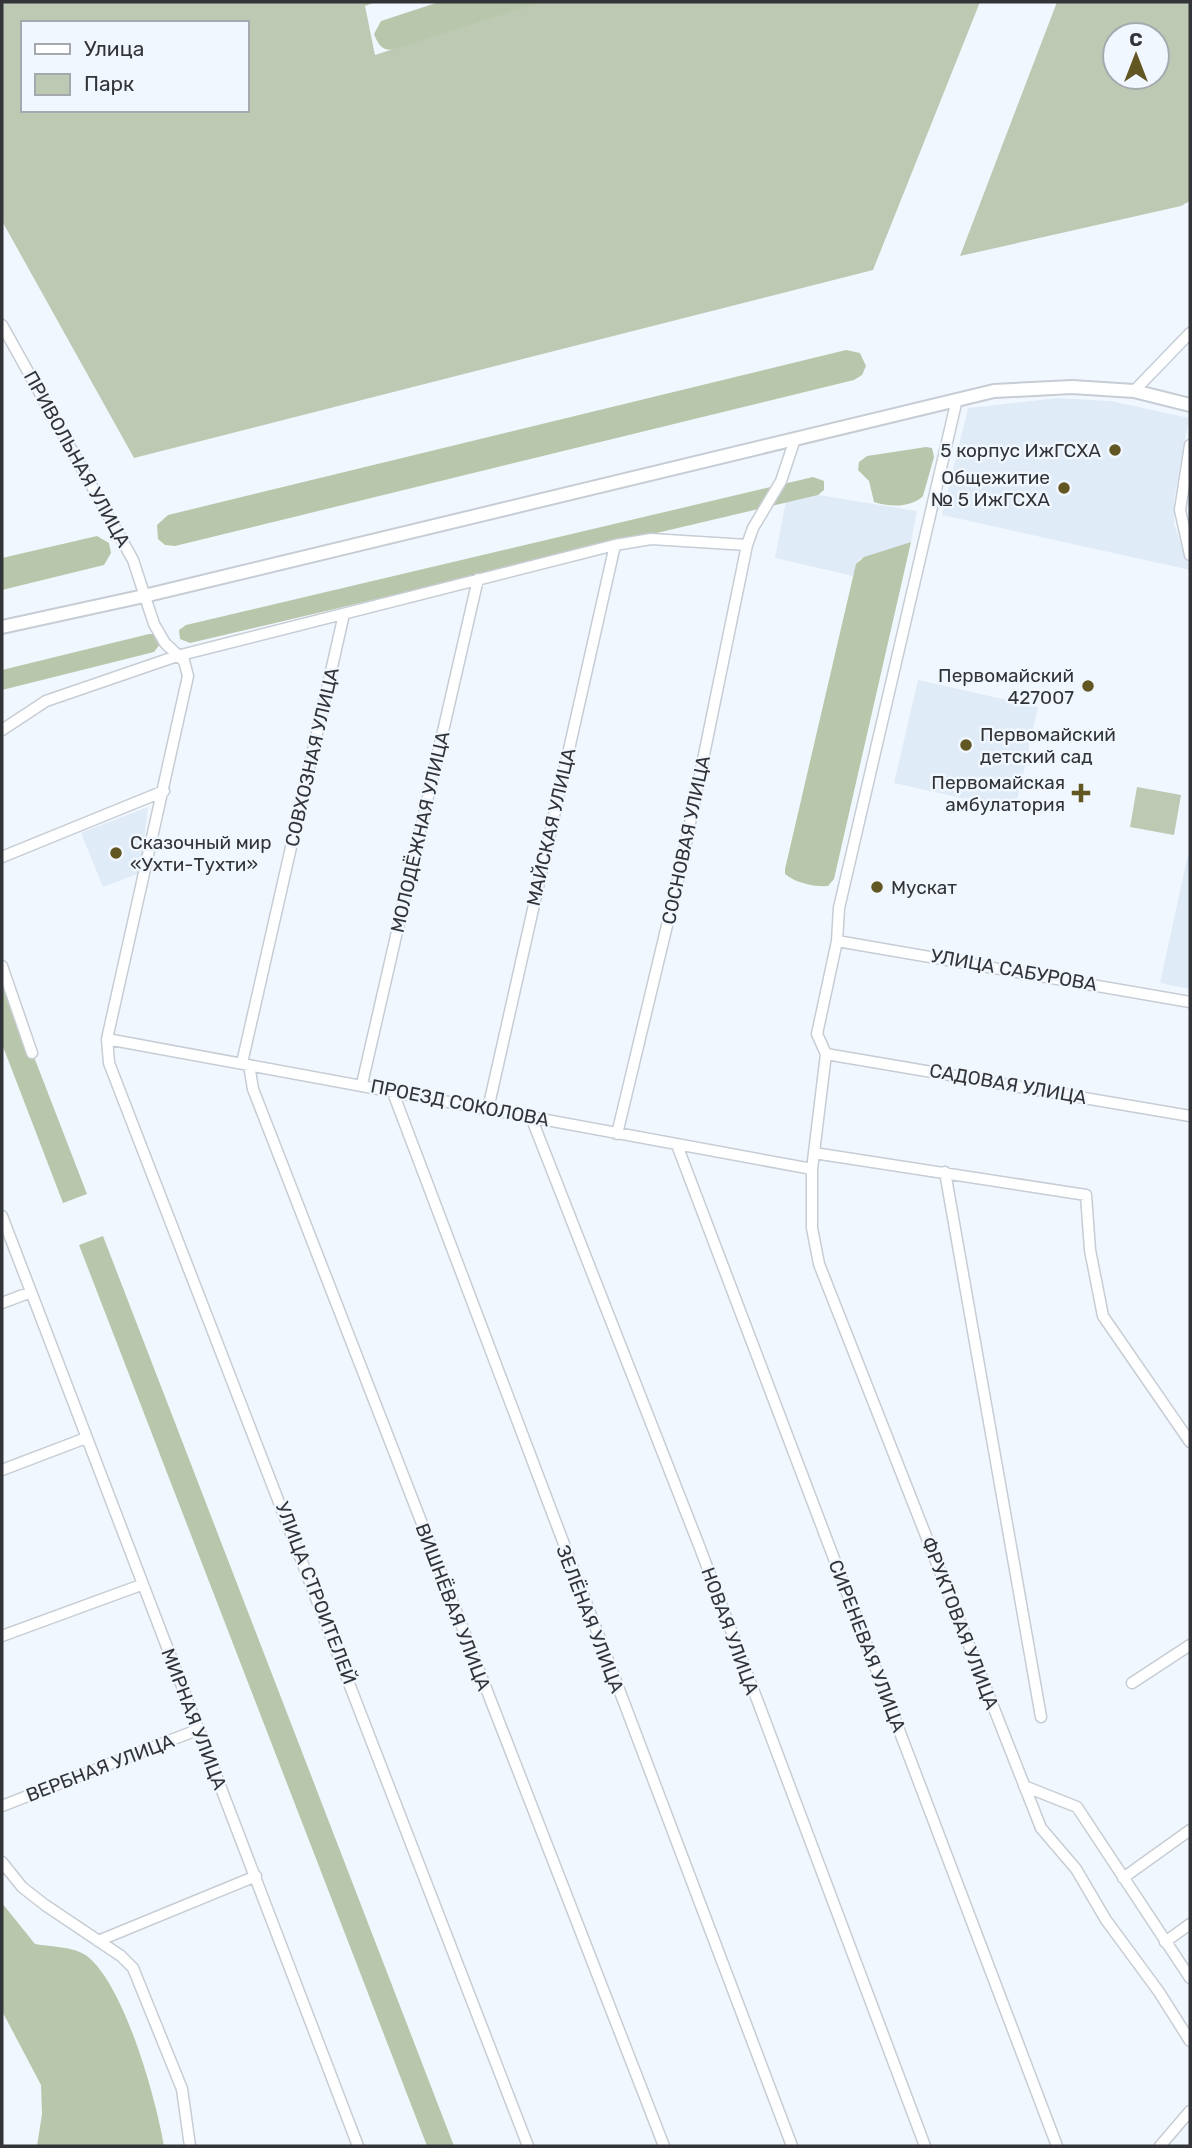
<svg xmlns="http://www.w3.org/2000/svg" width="1192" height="2148" viewBox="0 0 1192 2148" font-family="Rubik,sans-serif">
  <rect width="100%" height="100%" fill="#f1f7fe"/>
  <path fill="#e0ebf8" d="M1058 398 1111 401 1189 418 1174 501V524L1190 570 942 515 968 408Z
    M788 490 917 511 911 542 859 559 853 576 775 558Z
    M918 680 1038 707 1015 810 894 783Z
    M148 807 140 873 103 887 81 833Z
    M1188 854 1190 855V989L1160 983Z"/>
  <path fill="#bec9b4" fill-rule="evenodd" d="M2 2H376L365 6 375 55 539 2H980L873 270 134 458 2 221ZM23 23H247V110H23Z
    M1057 2H1190V201L1181 206 960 256ZM1157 35V77H1115V35Z
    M1137 787 1181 795 1174 835 1130 827Z"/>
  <path fill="#b8c7ab" d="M439 2H542L395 49C383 52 378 45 374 34L381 21Z
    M846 350 860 353 866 366 862 375 854 380 175 546 165 545 158 539 157 525 168 515Z
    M926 447 932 448 934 457 923 496C911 508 889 507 874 502L869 481 858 470 859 462 867 456Z
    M813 477 824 481V490L818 495 190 643 180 639 179 630 186 625Z
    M97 536 109 543 111 553 104 565 2 590V558Z
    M911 542 834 879 828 886C815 887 795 883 785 874V869L856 564 864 557Z
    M149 634H155L161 643 154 652 2 690V670Z
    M2 974 87 1194 63 1203 2 1044Z
    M103 1236 454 2146H427L79 1245Z
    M2 1903 35 1944C51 1947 73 1946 87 1956 125 1986 156 2099 164 2146H37L42 2114 41 2085 2 2011Z"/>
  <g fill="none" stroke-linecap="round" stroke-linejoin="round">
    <g stroke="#c7cdd4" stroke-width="13">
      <path id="minor" d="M2 325 133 560 154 624 165 643 184 661 188 676 107 1039 109 1063 528 2146
        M1134 391 1190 333
        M957 399 839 908 837 941 817 1034 826 1054 812 1169V1228L819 1264 1041 1828 1076 1869 1106 1920 1159 1992 1190 2041
        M1190 445 1180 510 1190 555
        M2 730 46 701 177 656 615 545 651 539 747 545
        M2 857 164 791
        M837 941 1190 1002
        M2 966 32 1053
        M107 1039 812 1169
        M826 1054 1190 1116
        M242 1063 344 614
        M249 1065 253 1089 664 2146
        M362 1084 478 579
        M392 1090 792 2146
        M488 1109 615 545
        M531 1117 700 1548 925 2146
        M617 1134 681 867 747 545 753 528 781 481 795 439
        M677 1145 1057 2146
        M814 1153 1086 1195 1090 1250 1103 1316 1190 1442
        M945 1172 1041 1717
        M2 1216 358 2146
        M2 1303 31 1292
        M2 1470 86 1438
        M2 1636 141 1585
        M1132 1683 1190 1645
        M1024 1786 1077 1807 1190 1978
        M2 1806 197 1730
        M2 1862 22 1887 45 1905 121 1956 133 1968 182 2089 190 2146
        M1123 1878 1190 1830
        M98 1941 256 1876
        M1165 1942 1190 1924
        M1160 2146 1190 2111"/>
    </g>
    <g stroke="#c7cdd4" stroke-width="16">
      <path id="tertiary" d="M2 627 144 596 994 391 1072 387 1134 391 1190 405"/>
    </g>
    <use href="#minor" stroke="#fff" stroke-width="10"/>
    <use href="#tertiary" stroke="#fff" stroke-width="12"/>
  </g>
  <g fill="#625622" stroke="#f1f7fe" stroke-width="2.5">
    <circle cx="1115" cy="450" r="7"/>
    <circle cx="1064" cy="488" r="7"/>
    <circle cx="1088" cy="686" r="7"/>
    <circle cx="966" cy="745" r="7"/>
    <path d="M1077.5 782.5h7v7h7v7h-7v7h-7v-7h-7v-7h7z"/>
    <circle cx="116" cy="853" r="7"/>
    <circle cx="877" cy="887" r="7"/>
  </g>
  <g text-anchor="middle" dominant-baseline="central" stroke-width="5" stroke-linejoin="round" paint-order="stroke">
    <g font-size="19" fill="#323437" stroke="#f1f7fe" text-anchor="end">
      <text x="1101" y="450">5 корпус ИжГСХА</text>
      <text x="1050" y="477">Общежитие<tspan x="1050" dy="22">№ 5 ИжГСХА</tspan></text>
      <text x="1074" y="675">Первомайский<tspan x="1074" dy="22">427007</tspan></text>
      <text x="980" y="734" text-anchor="start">Первомайский<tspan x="980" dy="22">детский сад</tspan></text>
      <text x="1065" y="782">Первомайская<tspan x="1065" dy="22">амбулатория</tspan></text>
      <text x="130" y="842" text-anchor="start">Сказочный мир<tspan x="130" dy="22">«Ухти-Тухти»</tspan></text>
      <text x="891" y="887" text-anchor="start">Мускат</text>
    </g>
    <g font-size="19" fill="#323437" stroke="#f1f7fe">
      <text transform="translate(77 459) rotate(61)">ПРИВОЛЬНАЯ УЛИЦА</text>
      <text transform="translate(312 757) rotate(-77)">СОВХОЗНАЯ УЛИЦА</text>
      <text transform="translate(551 827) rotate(-77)">МАЙСКАЯ УЛИЦА</text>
      <text transform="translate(420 832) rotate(-77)">МОЛОДЁЖНАЯ УЛИЦА</text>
      <text transform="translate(686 840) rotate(-78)">СОСНОВАЯ УЛИЦА</text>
      <text transform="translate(1014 970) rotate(10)">УЛИЦА САБУРОВА</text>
      <text transform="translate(1008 1084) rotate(10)">САДОВАЯ УЛИЦА</text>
      <text transform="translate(460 1103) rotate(11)">ПРОЕЗД СОКОЛОВА</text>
      <text transform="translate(316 1593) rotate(69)">УЛИЦА СТРОИТЕЛЕЙ</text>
      <text transform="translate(453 1607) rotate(69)">ВИШНЁВАЯ УЛИЦА</text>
      <text transform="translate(590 1619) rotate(69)">ЗЕЛЁНАЯ УЛИЦА</text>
      <text transform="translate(960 1623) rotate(69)">ФРУКТОВАЯ УЛИЦА</text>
      <text transform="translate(730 1631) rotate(70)">НОВАЯ УЛИЦА</text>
      <text transform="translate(867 1646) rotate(69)">СИРЕНЕВАЯ УЛИЦА</text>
      <text transform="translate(194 1719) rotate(69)">МИРНАЯ УЛИЦА</text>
      <text transform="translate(100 1768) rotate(-21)">ВЕРБНАЯ УЛИЦА</text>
    </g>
  </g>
  <rect width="1192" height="2148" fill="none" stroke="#323437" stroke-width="7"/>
  <rect x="21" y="21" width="228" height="91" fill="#f1f7fe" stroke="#a5a9ae" stroke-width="2"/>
  <rect x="35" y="44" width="35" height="10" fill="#ffffff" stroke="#a5a9ae" stroke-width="2"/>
  <text x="84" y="56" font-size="21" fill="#323437">Улица</text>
  <rect x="35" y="74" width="35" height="21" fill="#bec9b4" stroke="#a5a9ae" stroke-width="2"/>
  <text x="84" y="91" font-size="21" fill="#323437">Парк</text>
  <g transform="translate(1136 56)"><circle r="33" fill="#f1f7fe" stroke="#a5a9ae" stroke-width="2"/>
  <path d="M0-5L12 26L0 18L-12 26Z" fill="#625622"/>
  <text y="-10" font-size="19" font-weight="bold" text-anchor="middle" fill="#323437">С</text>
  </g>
</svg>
